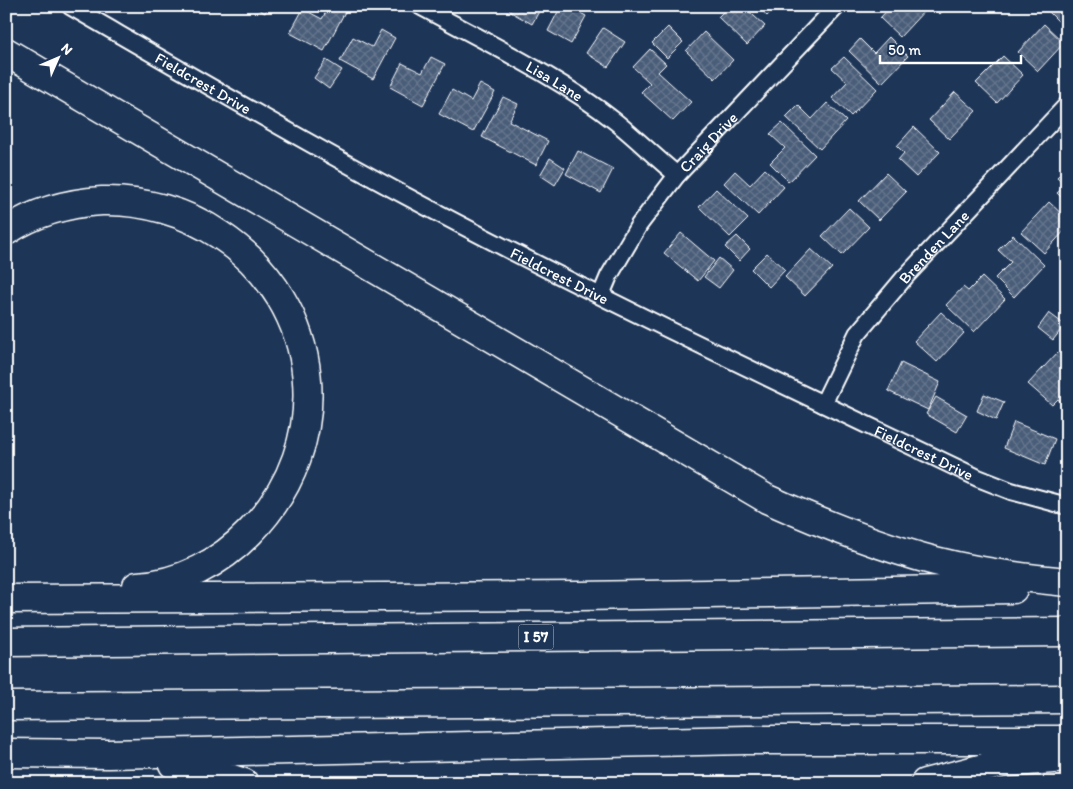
<svg xmlns="http://www.w3.org/2000/svg" width="1073" height="789" viewBox="0 0 1073 789" font-family="Itim,sans-serif">
  <defs>
    <pattern id="building-cross-hatch" width="8" height="8" patternUnits="userSpaceOnUse" patternTransform="scale(1.25)"><rect width="8" height="8" fill="#4a5d79"/><path d="M0 0l8 8M0 8l8-8" fill="none" stroke="#65758d"/></pattern>
  </defs>
  <rect width="100%" height="100%" fill="#1d3557"/>
  <filter id="ink" filterUnits="userSpaceOnUse"><feTurbulence type="fractalNoise" baseFrequency=".02" numOctaves="2"/><feDisplacementMap in="SourceGraphic" scale="10" xChannelSelector="R" yChannelSelector="G"/><feConvolveMatrix kernelMatrix="1 2 1 2 8 2 1 2 1" color-interpolation-filters="sRGB"/></filter>
  <g filter="url(#ink)">
    <path fill="url(#building-cross-hatch)" stroke="#fff" d="M252 6H269L265 13Z
      M329 6H338L346 10 324 51 290 33 303 9 322 19Z
      M512 6H542L532 24 509 11Z
      M561 6H568L586 16 571 44 548 31Z
      M729 6H743L765 26 747 45 718 17Z
      M757 6H776L767 16Z
      M891 6H923L926 9 900 37 880 18Z
      M931 6H947L940 14Z
      M1043 6H1067V20L1062 25Z
      M1044 24 1064 43 1038 71 1018 52Z
      M668 27 683 42 667 58 652 43Z
      M603 28 625 42 608 67 586 53Z
      M381 30 395 38 373 79 340 61 353 37 372 47Z
      M704 32 733 60 715 79 686 51Z
      M889 37 908 56 882 83 849 51 860 39 874 53Z
      M650 49 666 64 658 72 691 102 673 121 641 92 650 83 633 67Z
      M1003 56 1023 75 997 103 976 83Z
      M431 57 445 64 423 105 390 87 402 63 422 73Z
      M844 57 877 89 851 116 832 98 847 82 832 68Z
      M326 60 342 70 329 89 314 78Z
      M480 84 495 92 473 132 439 114 452 90 471 101Z
      M955 92 976 111 949 139 929 120Z
      M503 97 518 104 509 121 548 141 536 165 482 137Z
      M827 103 846 121 820 149 786 117 798 105 812 119Z
      M782 123 815 155 789 182 770 163 785 148 770 134Z
      M914 127 940 152 916 177 898 160 904 153 897 146Z
      M578 151 613 169 601 193 566 174Z
      M550 158 565 168 555 185 540 175Z
      M1067 167V203L1057 193 1065 186 1057 177Z
      M765 169 784 187 758 215 724 183 735 171 750 185Z
      M886 173 906 192 879 220 859 201Z
      M716 189 748 219 730 237 699 207Z
      M1049 202 1067 219V228L1044 253 1021 232Z
      M849 208 869 227 842 255 822 236Z
      M681 233 714 261 698 281 664 253Z
      M1013 235 1044 265 1014 297 995 278 1011 262 998 250Z
      M737 236 750 249 739 261 725 247Z
      M811 249 832 268 805 296 785 277Z
      M767 253 785 270 769 287 751 269Z
      M719 258 733 270 719 288 704 277Z
      M982 277 1005 299 974 332 946 305 963 287 968 291Z
      M941 312 964 333 937 362 914 341Z
      M1049 313 1065 325 1053 340 1038 328Z
      M1058 352 1067 360V401L1063 405 1058 399 1052 405 1028 384Z
      M901 363 940 382 928 410 888 391Z
      M984 394 1004 402 996 420 977 411Z
      M936 397 967 415 957 432 926 414Z
      M1014 422 1055 439 1045 465 1004 448Z"/>
    <g fill="none" stroke-linecap="round" stroke-linejoin="round">
      <g stroke="#fff" stroke-width="20">
        <g id="minor">
          <path id="s1" d="M70 6C181 70 292 135 406 196 593 296 786 386 978 478L1011 491 1067 506"/>
          <path id="s2" d="M420 6C484 41 559 77 616 122 637 139 656 158 677 175"/>
          <path id="s3" d="M601 295 609 276 639 225 677 175 837 6"/>
          <path id="s4" d="M823 404 857 334 905 277 1067 105"/>
        </g>
      </g>
      <g stroke="#fff" stroke-width="31">
        <path id="motorway" d="M6 52 767 499C821 523 877 546 935 561 978 572 1023 578 1067 582
          M6 231C35 212 68 203 102 201 144 200 186 212 220 235 324 304 337 444 250 532 220 563 180 584 137 586
          M6 599 579 596 1013 589
          M6 642 1067 632
          M6 706 1067 699
          M6 753 108 754 746 740H1067
          M173 764 202 769 244 783
          M925 783 1003 763 1067 758"/>
      </g>
      <use href="#minor" stroke="#1d3557" stroke-width="16"/>
      <use href="#motorway" stroke="#1d3557" stroke-width="28"/>
    </g>
  </g>
  <g text-anchor="middle" dominant-baseline="central" stroke-width="4" stroke-linejoin="round" paint-order="stroke">
    <rect fill="#1d3557" stroke="#bbc2cd" stroke-width="1" x="518.5" y="624.5" width="35" height="25" rx="4"/>
    <g font-size="15" font-weight="bold" fill="#fff">
      <text x="536" y="637">I 57</text>
    </g>
    <g font-size="16" fill="#fff" stroke="#1d3557">
      <text stroke="none"><textPath href="#s2" startOffset="154">Lisa Lane</textPath></text>
      <text stroke="none"><textPath href="#s1" startOffset="154">Fieldcrest Drive</textPath></text>
      <text stroke="none"><textPath href="#s3" startOffset="188">Craig Drive</textPath></text>
      <text stroke="none"><textPath href="#s4" startOffset="194">Brenden Lane</textPath></text>
      <text stroke="none"><textPath href="#s1" startOffset="559">Fieldcrest Drive</textPath></text>
      <text stroke="none"><textPath href="#s1" startOffset="964">Fieldcrest Drive</textPath></text>
    </g>
  </g>
  <rect width="1073" height="789" fill="none" stroke="#1d3557" stroke-width="25"/>
  <rect x="12" y="12" width="1048" height="764" fill="none" stroke="#fff" stroke-width="2" filter="url(#ink)"/>
  <g transform="translate(58 58) rotate(45)" stroke="#1d3557" stroke-width="4" paint-order="stroke">
  <path d="M0-4L9 19L0 12L-9 19Z" fill="#ffffff"/>
  <text y="-8" font-size="14" font-weight="bold" text-anchor="middle" fill="#ffffff">N</text>
  </g>
  <path d="M880 55v8h141v-8" fill="none" stroke="#ffffff" stroke-width="2.5"/>
  <text x="888" y="55" font-size="15" fill="#ffffff" stroke="#1d3557" stroke-width="4" paint-order="stroke">50 m</text>
</svg>
